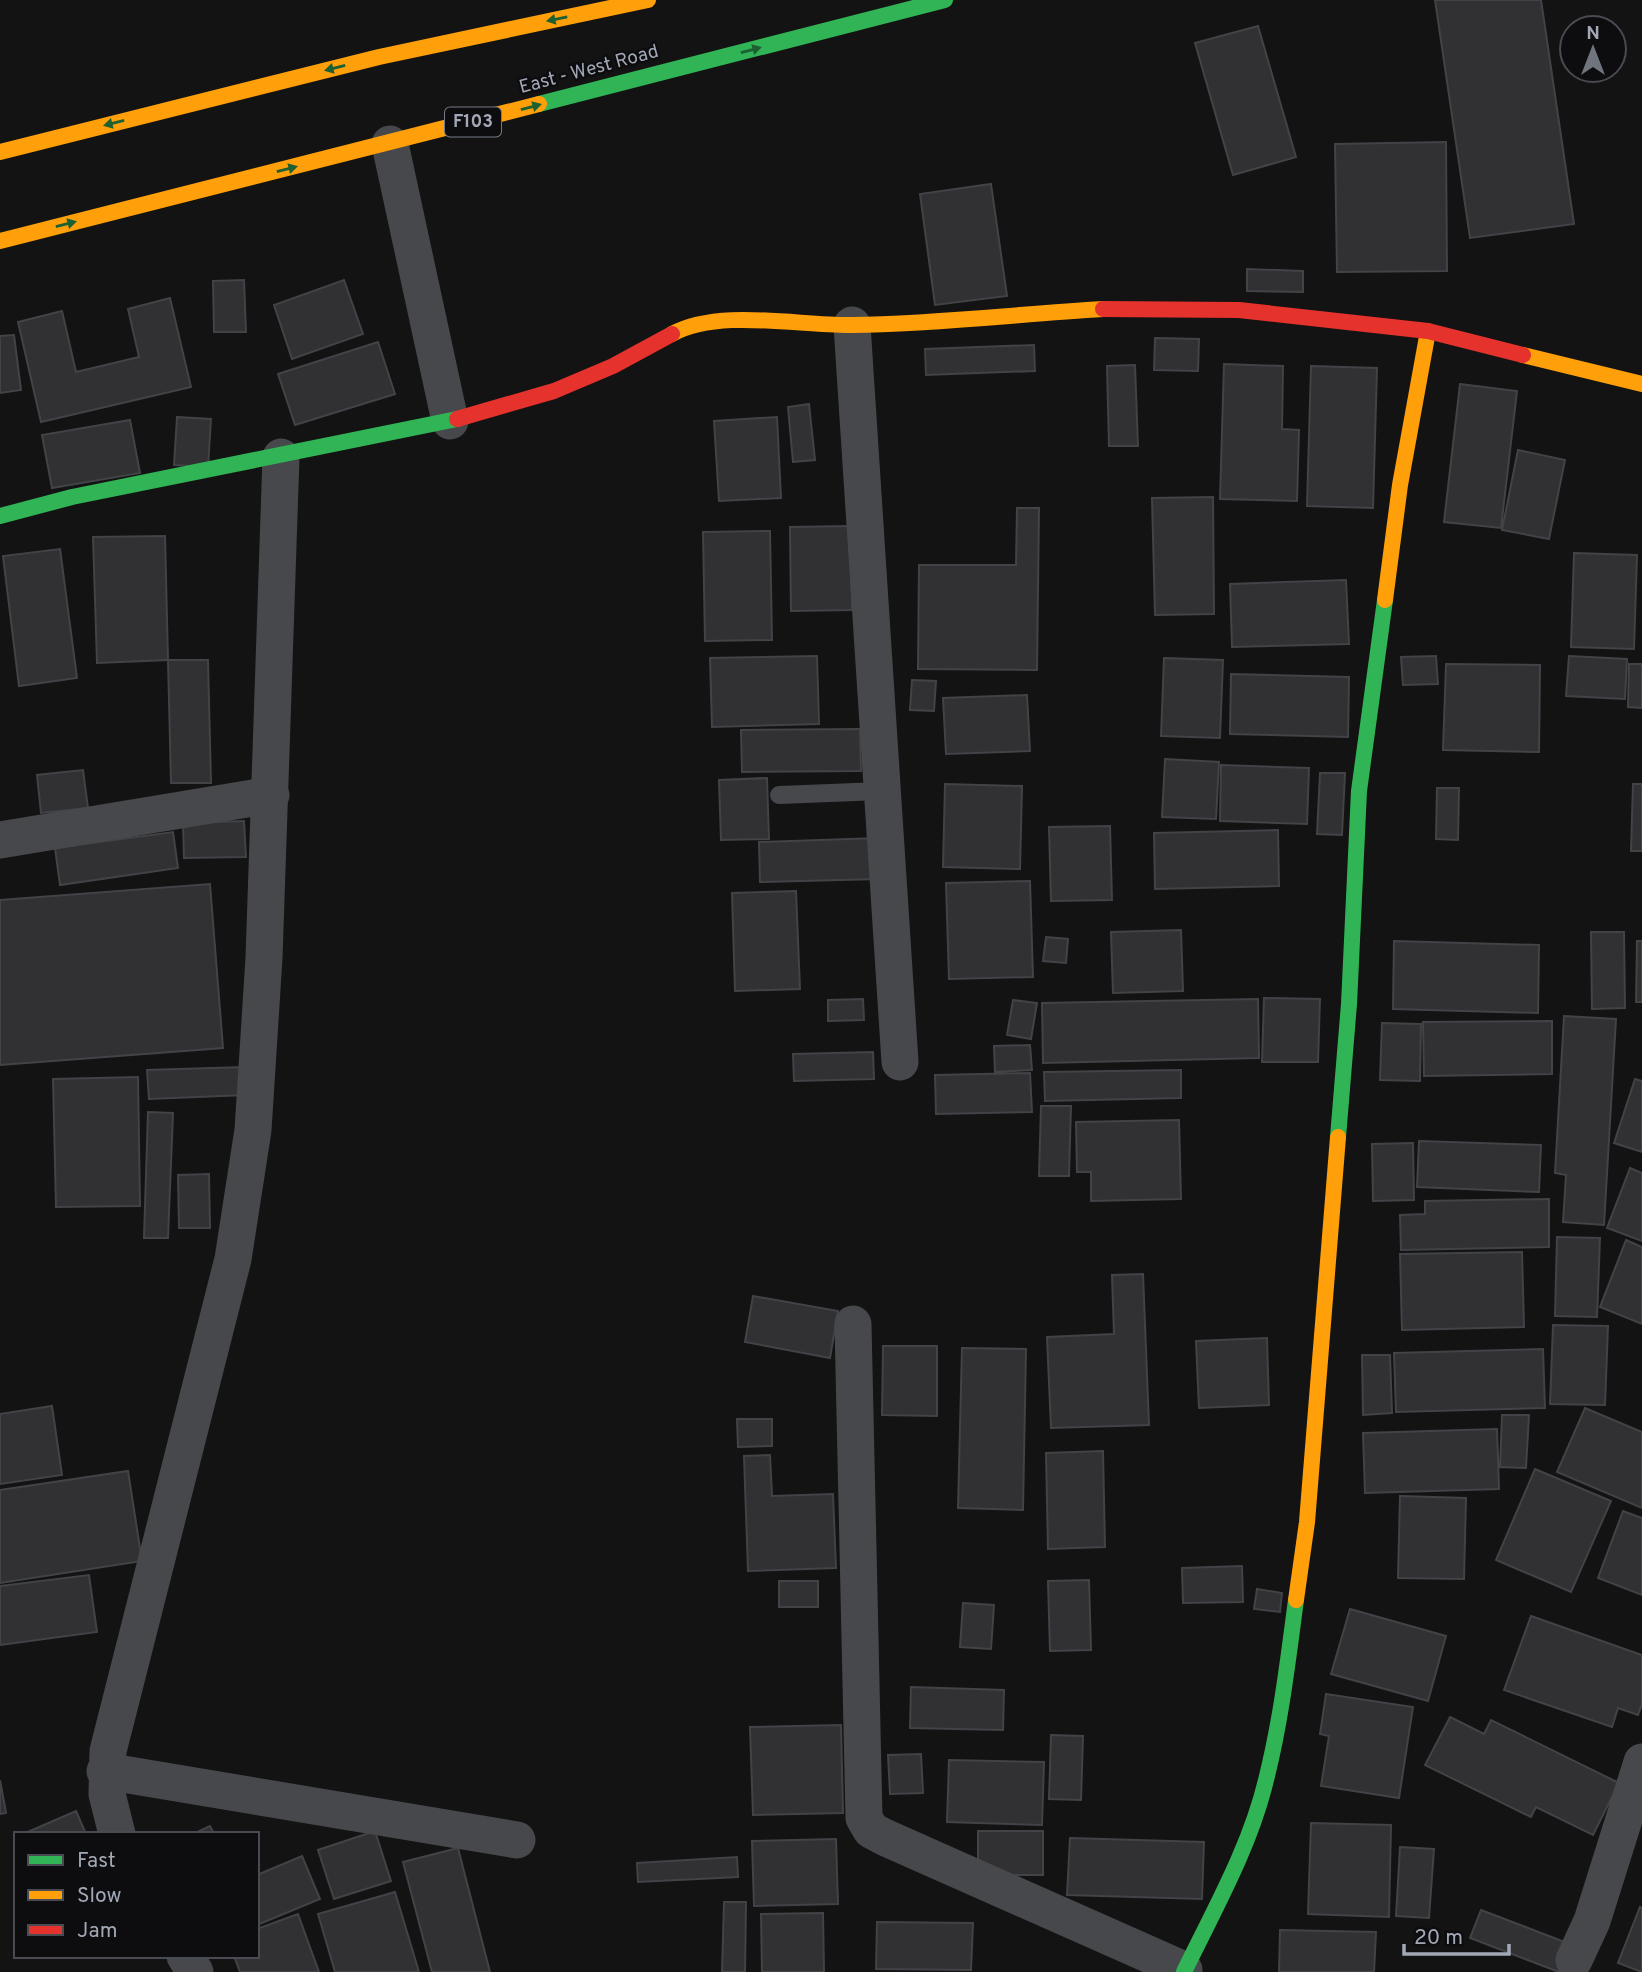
<svg xmlns="http://www.w3.org/2000/svg" width="1642" height="1972" viewBox="0 0 1642 1972" font-family="Overpass,sans-serif">
  <rect width="100%" height="100%" fill="#131313"/>
  <path fill="#313133" stroke="#414347" stroke-width="2" d="M1435 0H1541L1574 224 1470 238Z
    M1258 26 1296 157 1233 175 1195 43Z
    M1446 142 1447 271 1337 272 1335 144Z
    M991 184 1007 296 935 305 920 194Z
    M1247 269 1303 271V292L1247 291Z
    M244 280 246 332H214L213 281Z
    M344 280 363 334 292 359 274 305Z
    M170 298 191 387 41 422 18 322 62 311 76 372 139 357 128 309Z
    M14 335 21 390 0 393V336Z
    M1155 338 1199 339 1198 371 1154 370Z
    M378 342 395 394 295 425 278 374Z
    M1034 345 1035 371 926 375 925 349Z
    M1224 364 1283 366 1282 429 1299 430 1297 501 1220 499Z
    M1135 365 1138 446H1109L1107 366Z
    M1311 366 1377 368 1373 508 1307 506Z
    M1460 384 1517 391 1501 528 1444 522Z
    M809 404 815 460 793 462 788 407Z
    M177 417 211 419 208 467 174 465Z
    M777 417 781 498 719 501 714 421Z
    M130 420 140 473 52 488 42 435Z
    M1518 450 1565 460 1549 539 1502 530Z
    M1213 497 1214 614 1155 615 1152 498Z
    M1017 508H1039L1037 670 918 669 919 565H1016Z
    M851 526 852 610 791 611 790 527Z
    M770 531 772 640 705 641 703 532Z
    M165 536 168 660 97 663 93 537Z
    M60 549 77 678 19 686 3 556Z
    M1574 553 1637 555 1634 649 1571 647Z
    M1346 580 1349 644 1232 647 1230 584Z
    M817 656 819 724 712 727 710 658Z
    M1436 656 1438 684 1403 685 1401 657Z
    M1569 656 1627 659 1625 699 1566 696Z
    M1164 658 1223 660 1220 738 1161 736Z
    M168 660H208L211 783H171Z
    M1446 664 1540 665 1539 752 1443 750Z
    M1629 664H1642V708L1628 707Z
    M1231 674 1349 677 1348 737 1230 734Z
    M912 680 936 681 934 711 910 710Z
    M1027 695 1030 751 946 754 943 698Z
    M860 729 861 771 742 772 741 730Z
    M1165 759 1219 762 1216 819 1162 817Z
    M1221 765 1309 768 1307 824 1220 821Z
    M83 770 88 808 41 813 37 775Z
    M1320 773H1345L1342 835 1317 834Z
    M767 778 769 839 721 840 719 780Z
    M945 784 1022 786 1020 869 943 867Z
    M1633 784H1642V851H1631Z
    M1437 788H1459L1458 840 1436 839Z
    M244 821 246 857 184 858 183 823Z
    M1110 826 1112 900 1051 901 1049 827Z
    M1278 830 1279 886 1155 889 1154 833Z
    M173 832 178 868 60 885 55 848Z
    M878 838 879 879 760 882 759 842Z
    M1030 881 1033 977 949 979 946 883Z
    M210 884 223 1048 0 1065V900Z
    M796 891 800 989 735 991 732 893Z
    M1181 930 1183 991 1113 993 1111 932Z
    M1591 932H1624L1625 1008 1592 1009Z
    M1046 937 1068 939 1066 963 1043 961Z
    M1394 941 1539 945 1538 1013 1393 1009Z
    M1637 941H1642V1002H1636Z
    M1264 998 1320 999 1318 1062H1262Z
    M863 999 864 1020 828 1021V1000Z
    M1258 999 1259 1058 1043 1063 1042 1003Z
    M1013 1000 1037 1003 1031 1039 1007 1035Z
    M1564 1016 1616 1019 1604 1225 1563 1222 1566 1175 1555 1173Z
    M1552 1021V1074L1424 1076 1423 1022Z
    M1382 1023 1421 1024 1420 1081 1380 1080Z
    M1030 1045 1032 1070 995 1072 994 1046Z
    M873 1052 874 1079 794 1081 793 1054Z
    M244 1067 246 1095 149 1099 147 1070Z
    M1181 1070V1098L1045 1101 1044 1072Z
    M1030 1073 1032 1112 936 1114 935 1075Z
    M138 1077 140 1206 56 1207 53 1079Z
    M1635 1079 1642 1081V1152L1614 1143Z
    M1041 1106H1071L1069 1176H1039Z
    M148 1112 173 1113 168 1238H144Z
    M1179 1120 1181 1199 1091 1201V1172H1077L1076 1122Z
    M1419 1141 1541 1145 1539 1192 1417 1187Z
    M1413 1143 1414 1200 1373 1201 1372 1144Z
    M1630 1168 1642 1173V1241L1607 1228Z
    M209 1174 210 1228H179L178 1175Z
    M1549 1199V1247L1401 1250 1400 1215 1425 1214V1201Z
    M1557 1237 1600 1238 1597 1317 1555 1316Z
    M1626 1240 1642 1247V1324L1600 1307Z
    M1522 1252 1524 1327 1402 1330 1400 1254Z
    M1143 1274 1149 1425 1051 1428 1047 1337 1114 1334 1112 1275Z
    M753 1296 838 1311 830 1358 745 1342Z
    M1553 1325 1608 1326 1605 1405 1550 1404Z
    M1267 1338 1269 1405 1199 1408 1196 1341Z
    M883 1346H937V1416L882 1415Z
    M962 1348 1026 1349 1023 1510 958 1508Z
    M1543 1349 1545 1408 1396 1412 1394 1353Z
    M1362 1355H1390L1392 1413 1363 1415Z
    M52 1406 62 1475 0 1484V1414Z
    M1585 1408 1642 1432V1508L1557 1472Z
    M1502 1415H1529L1526 1468 1500 1467Z
    M737 1419H772V1446L738 1447Z
    M1497 1429 1499 1489 1365 1493 1363 1433Z
    M1103 1451 1105 1547 1048 1549 1046 1453Z
    M770 1455 772 1496 833 1494 836 1568 748 1571 744 1456Z
    M1535 1469 1611 1501 1571 1592 1496 1560Z
    M128 1471 142 1561 0 1583V1490Z
    M1400 1496 1466 1498 1464 1579 1398 1578Z
    M1623 1511 1642 1518V1595L1598 1578Z
    M1242 1566 1243 1602 1183 1603 1182 1568Z
    M89 1575 97 1632 0 1645V1586Z
    M1089 1580 1091 1650 1050 1651 1048 1581Z
    M779 1581H818V1607H779Z
    M1257 1589 1282 1593 1280 1612 1254 1609Z
    M963 1603 994 1605 991 1649 960 1647Z
    M1350 1609 1446 1636 1428 1701 1331 1674Z
    M1531 1616 1642 1655V1704L1638 1715 1618 1708 1612 1727 1504 1690Z
    M911 1687 1004 1690 1003 1730 910 1728Z
    M1326 1694 1413 1707 1399 1798 1321 1786 1329 1736 1320 1734Z
    M1450 1717 1484 1734 1491 1720 1619 1783 1593 1835 1536 1807 1531 1817 1425 1765Z
    M841 1725 843 1813 753 1815 750 1727Z
    M1051 1735 1083 1736 1081 1800 1049 1799Z
    M921 1754 923 1793 890 1794 888 1755Z
    M949 1760 1044 1762 1042 1825 947 1822Z
    M0 1780 6 1813 0 1814Z
    M76 1811 86 1834H23Z
    M1311 1823 1391 1825 1389 1917 1308 1914Z
    M210 1826 214 1834H193Z
    M375 1831 391 1881 334 1899 318 1850Z
    M978 1831H1043V1875H978Z
    M1070 1838 1204 1842 1202 1899 1067 1895Z
    M836 1839 838 1904 754 1906 752 1841Z
    M1400 1847 1434 1849 1429 1918 1396 1916Z
    M458 1848 490 1972H432L403 1862Z
    M302 1856 320 1899 257 1925V1875Z
    M737 1857 738 1877 638 1882 637 1863Z
    M395 1892 419 1972H335L318 1914Z
    M724 1902H746L745 1972H722Z
    M1640 1907 1642 1908V1972L1618 1963Z
    M1481 1910 1570 1944 1559 1972 1470 1938Z
    M823 1913 824 1972H762L761 1914Z
    M298 1914 319 1972H240L234 1956H257V1929Z
    M877 1922 973 1923 971 1970 876 1969Z
    M1280 1930 1376 1932 1374 1972H1279Z"/>
  <g fill="none" stroke-linecap="round" stroke-linejoin="round">
    <path stroke="#46484c" stroke-width="18" d="M779 795 881 791"/>
    <path stroke="#46484c" stroke-width="37" d="M390 144 450 421
      M852 325 900 1062
      M0 840 271 795
      M853 1324 864 1818 871 1830 884 1837 1184 1970
      M105 1771 517 1840
      M117 1834 107 1794 108 1751 233 1259 253 1130 264 958 281 457
      M185 1956 195 1972
      M1574 1960 1592 1921 1642 1762"/>
    <path stroke="#30b455" stroke-width="16" d="M539 104 945 0
      M0 516 72 497 457 419
      M1338 1137 1349 1004 1359 791 1385 600
      M1184 1972C1214 1910 1250 1847 1266 1780 1281 1721 1288 1660 1296 1600"/>
    <path stroke="#ff9f0a" stroke-width="16" d="M0 152 379 57 648 0
      M0 241 539 104
      M672 334C719 308 799 326 852 325 935 324 1019 314 1103 309
      M1523 355 1642 384
      M1385 600 1400 485 1428 331
      M1296 1600 1307 1522 1338 1137"/>
    <path stroke="#e5322d" stroke-width="16" d="M1103 309 1239 310 1428 331 1523 355
      M457 419 554 391 613 366 672 334"/>
  </g>
  <defs><path id="oneway-solid" d="M-6-.8H1V-3.2L6.5 0L1 3.2V.8H-6Z" transform="scale(1.75)"/></defs>
  <g fill="#1e6032">
    <use href="#oneway-solid" transform="translate(557 19) rotate(168)"/>
    <use href="#oneway-solid" transform="translate(751 50) rotate(-15)"/>
    <use href="#oneway-solid" transform="translate(335 68) rotate(166)"/>
    <use href="#oneway-solid" transform="translate(531 107) rotate(-15)"/>
    <use href="#oneway-solid" transform="translate(114 123) rotate(166)"/>
    <use href="#oneway-solid" transform="translate(287 169) rotate(-14)"/>
    <use href="#oneway-solid" transform="translate(66 224) rotate(-14)"/>
  </g>
  <g text-anchor="middle" dominant-baseline="central" stroke-width="5" stroke-linejoin="round" paint-order="stroke">
    <rect fill="#0d0d0f" stroke="#757a84" stroke-width="2" x="445" y="107.5" width="56" height="29" rx="5"/>
    <g font-size="18" font-weight="bold" fill="#a2a8b6">
      <text x="473" y="122">F103</text>
    </g>
    <g font-size="19" fill="#a2a8b6" stroke="#0d0d0f">
      <text transform="translate(589 70) rotate(-15)">East - West Road</text>
    </g>
  </g>
  <rect x="14" y="1832" width="245" height="126" fill="#0d0d0f" stroke="#494b52" stroke-width="2"/>
  <rect x="28" y="1855" width="35" height="10" fill="#30b455" stroke="#494b52" stroke-width="2"/>
  <text x="77" y="1867" font-size="21" fill="#a2a8b6">Fast</text>
  <rect x="28" y="1890" width="35" height="10" fill="#ff9f0a" stroke="#494b52" stroke-width="2"/>
  <text x="77" y="1902" font-size="21" fill="#a2a8b6">Slow</text>
  <rect x="28" y="1925" width="35" height="10" fill="#e5322d" stroke="#494b52" stroke-width="2"/>
  <text x="77" y="1937" font-size="21" fill="#a2a8b6">Jam</text>
  <g transform="translate(1593 49)"><circle r="33" fill="#0d0d0f" stroke="#494b52" stroke-width="2"/>
  <path d="M0-5L12 26L0 18L-12 26Z" fill="#70747d"/>
  <text y="-10" font-size="19" font-weight="bold" text-anchor="middle" fill="#a2a8b6">N</text>
  </g>
  <path d="M1404 1944v10h105v-10" fill="none" stroke="#a2a8b6" stroke-width="3.5"/>
  <text x="1414" y="1944" font-size="21" fill="#a2a8b6" stroke="#0d0d0f" stroke-width="5" paint-order="stroke">20 m</text>
</svg>
